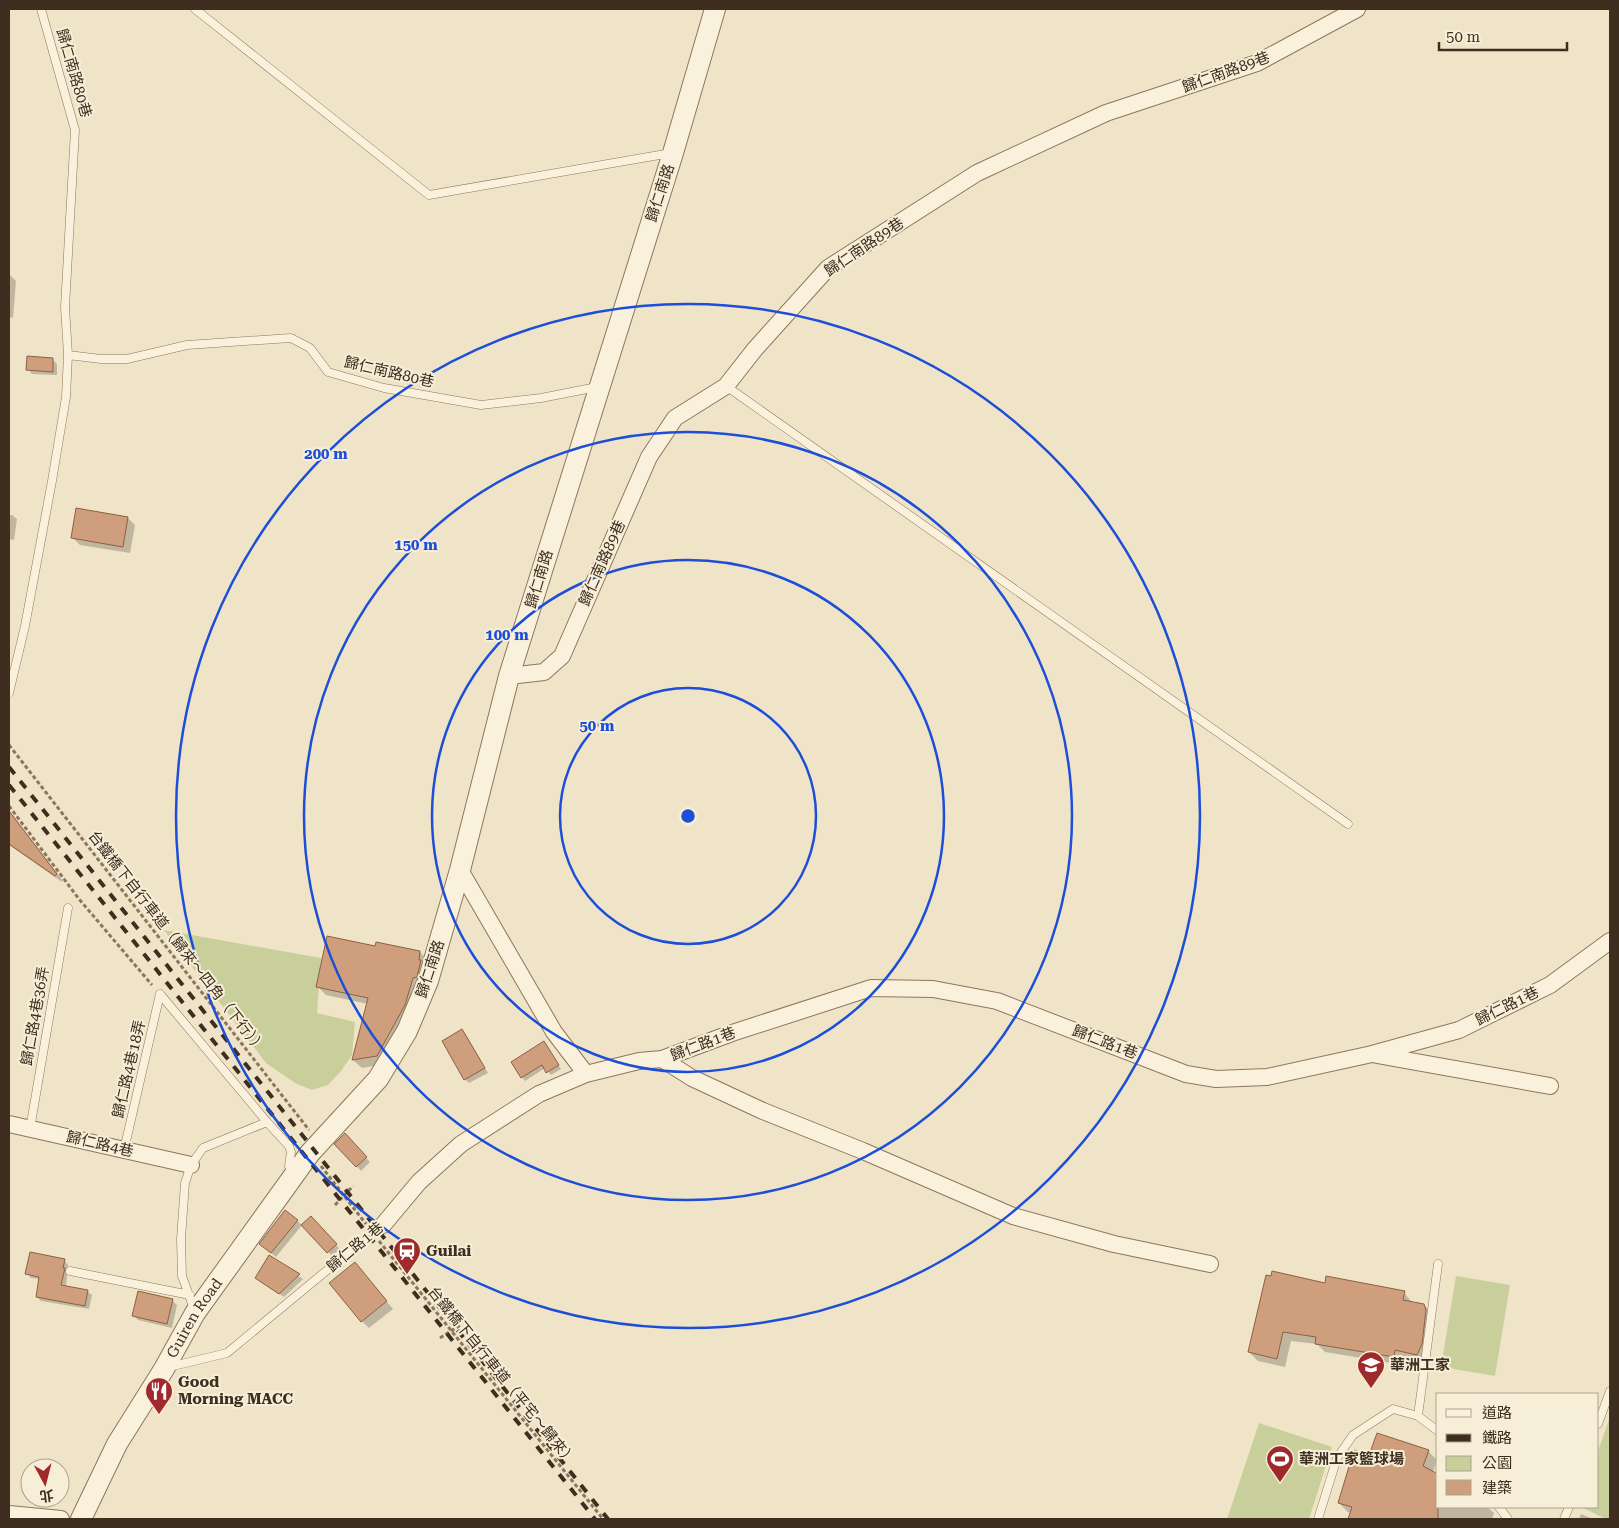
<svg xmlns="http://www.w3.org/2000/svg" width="1619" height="1528" viewBox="0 0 1619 1528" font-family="'Roboto Serif','Noto Sans TC',serif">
  <rect width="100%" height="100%" fill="#f0e4c8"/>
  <path fill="#c9cf9b" d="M164 930 321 958 317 1013 355 1022 352 1055 341 1071 328 1085 312 1090 295 1083 266 1063Z
    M1456 1276 1510 1285 1495 1376 1441 1367Z
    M1610 1417V1519H1606L1581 1507H1598V1451Z
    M1259 1423 1332 1447 1309 1519H1227Z"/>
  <path fill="#0003" d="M9 274 16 281 13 318 9 317Z
    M53 360 57 364V375L32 374 28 369Z
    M9 515H12L17 519 14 540 9 539Z
    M128 518 135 525 130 553 80 545 73 538Z
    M9 810 63 881 62 882 9 845Z
    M376 948 420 952 428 961 385 1064 362 1068 353 1060 368 1004 326 995 318 987Z
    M462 1030 466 1035 488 1073 469 1083 465 1079Z
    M544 1043 561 1069 551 1075 545 1068 525 1081 522 1077Z
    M345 1135 370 1162 361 1171 336 1144Z
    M285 1211 302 1225 276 1257 265 1248Z
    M311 1217 340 1249 332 1256 303 1225Z
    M269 1257 303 1279 284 1297 261 1282Z
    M64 1260 68 1265 66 1287 87 1291 92 1295 89 1309 41 1301 37 1297 40 1279 31 1278 27 1273Z
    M361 1271 393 1309 369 1328 362 1321Z
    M1326 1285 1404 1293 1413 1303 1424 1305 1433 1314 1434 1320 1430 1353 1426 1363 1403 1358V1365L1325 1352 1317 1344 1291 1341 1285 1367 1258 1361 1249 1352Z
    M172 1300 177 1305 172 1328 138 1320 134 1316Z
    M1428 1451 1437 1460 1433 1472 1438 1507H1487L1494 1513 1492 1519H1350L1352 1513 1348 1512 1339 1503 1370 1457Z
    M1581 1514 1593 1519H1579Z"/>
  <path fill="#cf9f7d" stroke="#8d5f41" d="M27 356 53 358V372L26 370Z
    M76 508 128 517 123 547 71 538Z
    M9 811 57 874 55 876 9 844Z
    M327 936 375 946 376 942 420 951 419 960H421L417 977 413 978 405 1005 377 1056 352 1060 368 998 316 987Z
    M462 1029 485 1068 464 1080 442 1041Z
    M544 1041 559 1065 546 1073 542 1065 521 1078 511 1062Z
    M345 1133 367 1157 356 1167 334 1144Z
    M285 1210 298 1220 271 1253 259 1244Z
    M311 1216 337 1244 327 1253 301 1225Z
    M30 1252 65 1259 63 1268H65L61 1285 88 1290 85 1306 36 1297 39 1277 25 1274Z
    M269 1255 300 1274 279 1294 255 1278Z
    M355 1262 387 1301 361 1322 329 1283Z
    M1272 1271 1325 1283 1326 1276 1405 1291 1403 1300 1424 1304 1426 1310 1422 1344 1417 1355 1395 1350 1394 1357 1315 1344 1316 1337 1283 1332 1277 1359 1248 1352 1266 1275 1271 1276Z
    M138 1291 173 1299 167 1324 132 1316Z
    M1377 1433 1429 1450 1423 1466 1438 1474V1519H1348L1352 1507 1338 1503 1354 1450 1369 1455Z"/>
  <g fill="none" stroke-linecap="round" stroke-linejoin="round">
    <g stroke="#8d765c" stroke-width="9">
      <path id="service" d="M195 9 429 195 671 153
        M68 355 101 359H127L187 345 291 338 310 348 328 372 384 388 481 405 541 398 597 387
        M726 386 1348 824
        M9 693 25 626 52 481 66 397 68 355 65 307 75 130 41 9
        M160 994 267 1122 289 1146 291 1152 289 1166 293 1173
        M30 1129 68 908
        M124 1150 160 994
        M70 1271 190 1295
        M194 1309 182 1276 181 1239 185 1183 191 1165 203 1148 267 1122
        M169 1367 227 1353 372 1233 383 1225
        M1418 1416 1438 1264
        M1598 1424 1610 1391
        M1499 1507 1508 1519
        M1318 1519 1337 1458 1353 1435 1393 1409 1418 1416 1438 1431
        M1564 1519 1569 1507"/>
    </g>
    <g stroke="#8d765c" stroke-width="18">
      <path id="minor" d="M509 676 544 672 562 656 649 457 675 418 726 386 755 349 828 268 977 173 1106 113 1257 63 1357 9
        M460 870 554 1032 586 1074 639 1061 662 1059 732 1033 871 988 933 989 997 1001 1186 1074 1216 1079 1267 1077 1372 1054 1459 1030 1550 985 1610 941
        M1377 1055 1550 1086
        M662 1059 692 1078 763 1111 863 1151 1013 1216 1114 1244 1210 1264
        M9 1124 191 1165
        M383 1225 419 1182 461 1144 539 1094 586 1074
        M9 1514 61 1519"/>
    </g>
    <g stroke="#8d765c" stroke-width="22">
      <g id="tertiary">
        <path id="s1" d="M81 1519 117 1444 164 1369 195 1313 310 1153 378 1079 407 1031 428 981 460 870 509 676 673 153 715 9"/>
      </g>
    </g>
    <path stroke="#8d765c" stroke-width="3" stroke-dasharray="4 2.5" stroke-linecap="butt" d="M9 745 309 1130
      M9 806 79 899 152 985
      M321 1166 366 1224
      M335 1205 353 1186
      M379 1241 603 1519
      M440 1338 462 1324"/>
    <use href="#service" stroke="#faf1dc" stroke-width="8"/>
    <use href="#minor" stroke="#faf1dc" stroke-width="16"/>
    <use href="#tertiary" stroke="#faf1dc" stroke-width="20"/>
    <path stroke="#3d2e20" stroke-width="4" stroke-dasharray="9 9" stroke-linecap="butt" d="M9 767 608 1519
      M9 785 595 1519"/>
  </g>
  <g fill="none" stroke="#1d4ed8" stroke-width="2.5">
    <circle cx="688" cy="816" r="128"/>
    <circle cx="688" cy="816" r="256"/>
    <circle cx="688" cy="816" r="384"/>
    <circle cx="688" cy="816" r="512"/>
  </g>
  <defs>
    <g id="station-pin" transform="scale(1.4375)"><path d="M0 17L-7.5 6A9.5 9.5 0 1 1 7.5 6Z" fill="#9e2a2b" stroke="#f7eed8"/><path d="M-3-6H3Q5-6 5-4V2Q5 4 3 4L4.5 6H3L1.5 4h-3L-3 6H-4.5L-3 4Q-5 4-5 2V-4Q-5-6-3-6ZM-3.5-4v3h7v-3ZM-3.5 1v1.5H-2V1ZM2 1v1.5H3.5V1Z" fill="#fff"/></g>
    <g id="school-pin" transform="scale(1.4375)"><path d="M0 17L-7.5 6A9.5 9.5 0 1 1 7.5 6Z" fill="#9e2a2b" stroke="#f7eed8"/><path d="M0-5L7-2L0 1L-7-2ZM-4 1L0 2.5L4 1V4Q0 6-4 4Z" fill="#fff"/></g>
    <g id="restaurant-pin" transform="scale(1.4375)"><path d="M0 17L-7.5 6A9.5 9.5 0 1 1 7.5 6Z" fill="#9e2a2b" stroke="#f7eed8"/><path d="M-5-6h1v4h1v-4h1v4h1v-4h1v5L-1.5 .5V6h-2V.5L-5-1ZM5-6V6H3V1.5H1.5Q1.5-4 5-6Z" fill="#fff"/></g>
    <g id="stadium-pin" transform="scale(1.4375)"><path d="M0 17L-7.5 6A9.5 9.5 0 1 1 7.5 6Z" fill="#9e2a2b" stroke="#f7eed8"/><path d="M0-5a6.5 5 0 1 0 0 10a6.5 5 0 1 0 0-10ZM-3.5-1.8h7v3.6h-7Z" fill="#fff"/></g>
  </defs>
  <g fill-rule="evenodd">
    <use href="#station-pin" x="407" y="1251"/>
    <use href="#school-pin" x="1371" y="1365"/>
    <use href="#restaurant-pin" x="159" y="1391"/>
    <use href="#stadium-pin" x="1280" y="1459"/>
  </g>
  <g text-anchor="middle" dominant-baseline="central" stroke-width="4" stroke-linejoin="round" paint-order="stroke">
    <g font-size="15" fill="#3d2e20" stroke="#f7eed8">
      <text transform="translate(1226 72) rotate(-20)">歸仁南路89巷</text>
      <text transform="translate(74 73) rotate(74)">歸仁南路80巷</text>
      <text transform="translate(660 193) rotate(-72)">歸仁南路</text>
      <text transform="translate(864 247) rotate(-34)">歸仁南路89巷</text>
      <text transform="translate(389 372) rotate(13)">歸仁南路80巷</text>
      <text transform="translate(602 563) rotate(-66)">歸仁南路89巷</text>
      <text transform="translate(539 579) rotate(-73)">歸仁南路</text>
      <text transform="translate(177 942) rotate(52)">台鐵橋下自行車道（歸來～四角（下行））</text>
      <text transform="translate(430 969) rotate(-72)">歸仁南路</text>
      <text transform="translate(1507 1006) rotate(-26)">歸仁路1巷</text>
      <text transform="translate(35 1016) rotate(-80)">歸仁路4巷36弄</text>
      <text transform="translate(1105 1042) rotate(21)">歸仁路1巷</text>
      <text transform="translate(703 1044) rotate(-21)">歸仁路1巷</text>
      <text transform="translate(129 1069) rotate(-77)">歸仁路4巷18弄</text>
      <text transform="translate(100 1144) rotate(13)">歸仁路4巷</text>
      <text transform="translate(355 1247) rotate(-40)">歸仁路1巷</text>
      <text stroke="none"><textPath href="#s1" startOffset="231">Guiren Road</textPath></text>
      <text transform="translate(502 1376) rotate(51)">台鐵橋下自行車道（平宅～歸來）</text>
    </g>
    <g font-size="15" font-weight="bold" fill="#3d2e20" stroke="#f7eed8" text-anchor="start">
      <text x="426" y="1251">Guilai</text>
      <text x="1390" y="1365">華洲工家</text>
      <text x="178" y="1382">Good<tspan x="178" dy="17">Morning MACC</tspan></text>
      <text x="1299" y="1459">華洲工家籃球場</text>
    </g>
  </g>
  <circle cx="688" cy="816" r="8" fill="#1d4ed8" stroke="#f7eed8" stroke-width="2.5"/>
  <g font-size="15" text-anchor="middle" font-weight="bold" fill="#1d4ed8" stroke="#f7eed8" stroke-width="4" stroke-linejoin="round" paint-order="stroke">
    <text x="326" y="459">200 m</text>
    <text x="416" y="550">150 m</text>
    <text x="507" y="640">100 m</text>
    <text x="597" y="731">50 m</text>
  </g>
  <rect width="1619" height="1528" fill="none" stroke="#3d2e20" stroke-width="20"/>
  <rect x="1436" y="1393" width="162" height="115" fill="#f7eed8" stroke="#ada18e"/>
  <rect x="1446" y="1409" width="25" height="8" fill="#faf1dc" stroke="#ada18e"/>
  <text x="1482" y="1418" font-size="15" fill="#3d2e20">道路</text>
  <rect x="1446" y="1434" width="25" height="8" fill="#3d2e20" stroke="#ada18e"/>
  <text x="1482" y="1443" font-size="15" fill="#3d2e20">鐵路</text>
  <rect x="1446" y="1456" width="25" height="15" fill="#c9cf9b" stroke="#ada18e"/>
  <text x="1482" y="1468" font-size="15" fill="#3d2e20">公園</text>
  <rect x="1446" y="1480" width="25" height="15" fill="#cf9f7d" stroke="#ada18e"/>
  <text x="1482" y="1493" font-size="15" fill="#3d2e20">建築</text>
  <g transform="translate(45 1483) rotate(173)"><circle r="24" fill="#f7eed8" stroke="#ada18e"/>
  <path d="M0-4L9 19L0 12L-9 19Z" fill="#9e2a2b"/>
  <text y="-8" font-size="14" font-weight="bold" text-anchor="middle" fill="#3d2e20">北</text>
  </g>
  <path d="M1439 42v8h128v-8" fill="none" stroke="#3d2e20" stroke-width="2.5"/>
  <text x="1446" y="42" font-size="15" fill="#3d2e20" stroke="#f7eed8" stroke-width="4" paint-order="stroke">50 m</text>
</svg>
